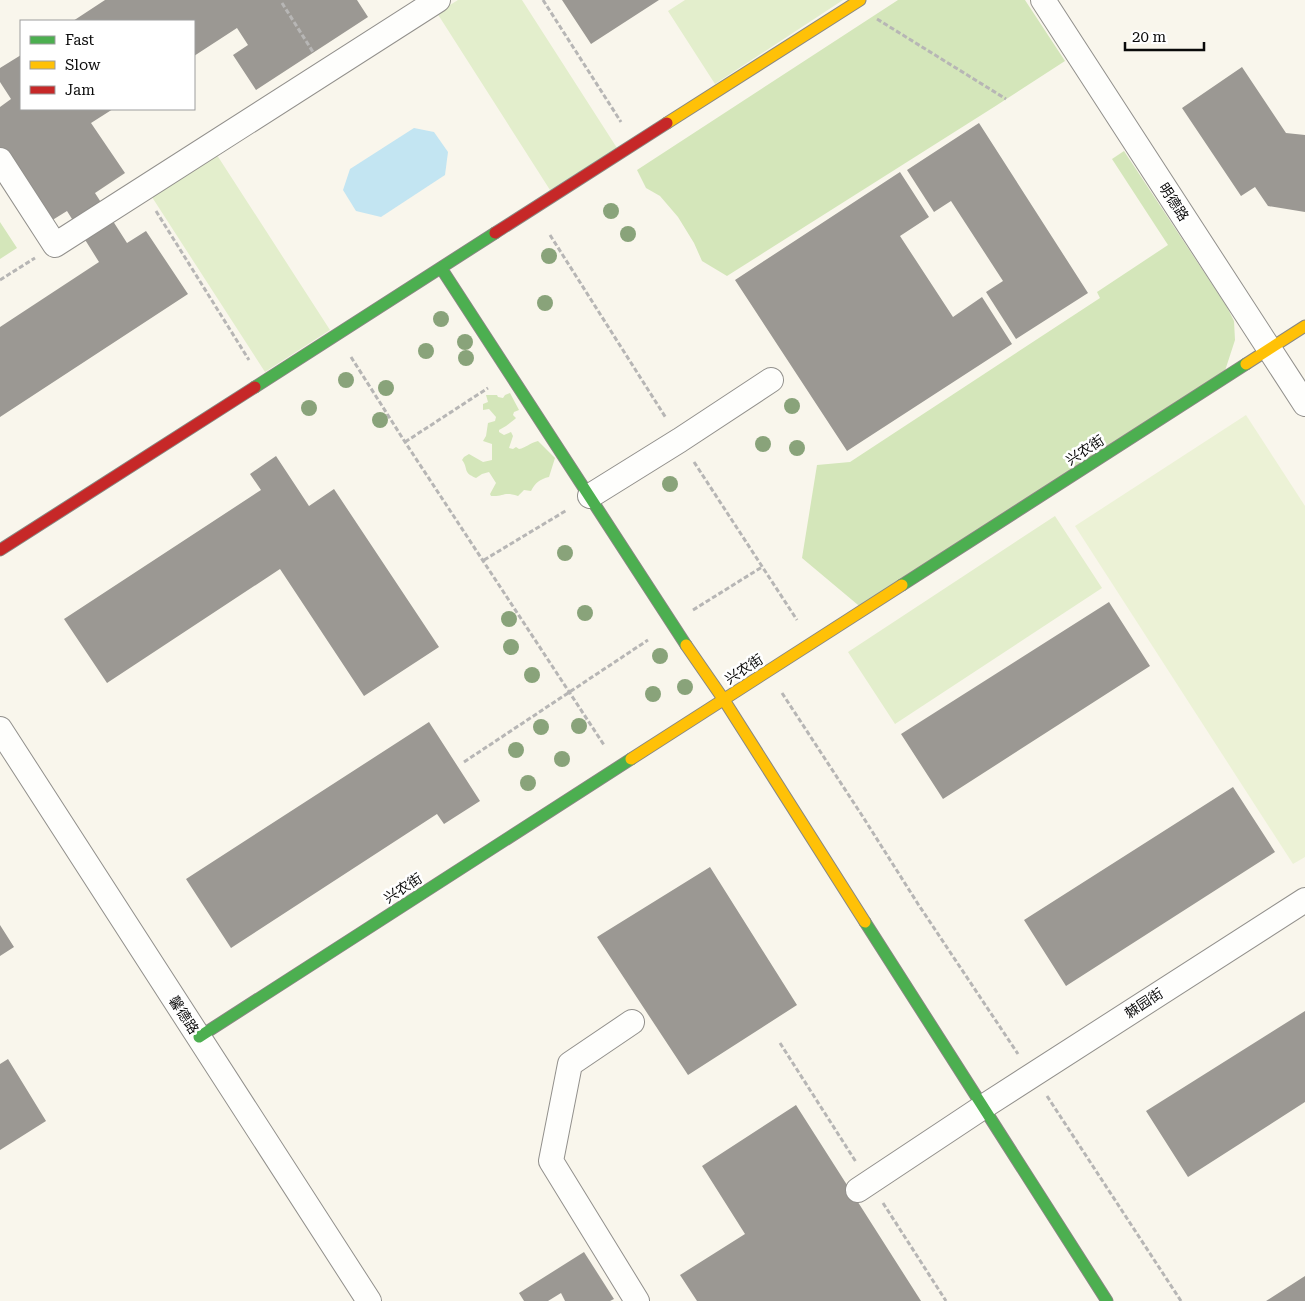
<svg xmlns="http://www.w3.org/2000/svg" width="1305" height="1301" viewBox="0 0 1305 1301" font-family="'Roboto Serif','Noto Sans SC',serif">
  <rect width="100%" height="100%" fill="#f9f6ec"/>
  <path fill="#e3eecc" d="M458 0H522L617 148 550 190 437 13Z
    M685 0H843L715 84 668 11Z
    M215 152 330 330 265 372 150 194Z
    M1055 516 1102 588 895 724 848 652Z"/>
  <path fill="#d4e6ba" d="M898 0H1025L1065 61 994 107 727 276 702 261 694 243 678 217 660 196 646 188 637 170Z
    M1124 151 1227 307 1234 321 1235 340 1222 380 864 610 802 558 817 465 850 462 1100 298 1097 292 1168 245 1112 159Z
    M0 222 17 248 0 259Z
    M510 393 519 410 514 412 513 415 516 418 515 419 506 426 499 430V432L504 435 511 432 513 436 509 448 513 449 516 447 519 449C526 448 529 443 538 441L555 458 549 477C540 479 535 483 531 491L524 490 518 496C503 491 504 497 491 496L490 494 496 483 489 472 482 474 476 478C462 472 469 469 462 460L464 457 469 454 483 462 492 460V444L483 441 486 436 488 423 495 421 496 417 489 409 483 410V404L488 402 486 395H497L498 397 503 398 505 395Z"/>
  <path fill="#ecf2d6" d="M1246 415 1305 506V857L1293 864 1075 526Z"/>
  <path fill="#c3e5f2" d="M414 128 434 132 448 152 445 175 381 217 356 211 343 190 350 169Z"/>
  <path fill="#9b9893" d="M105 0H357L368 17 256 90 233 55 248 45 237 28 194 56V21H73Z
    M562 0H659L591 44Z
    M21 55V109H113L91 123 125 173 95 193 127 243 146 231 188 294 0 417V327L99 262 67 211 46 224 0 154V107L11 99 0 82V68Z
    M1242 67 1286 133 1305 135V212L1268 206 1255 187 1241 196 1182 108Z
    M979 123 1088 293 1016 339 986 292 1003 281 951 201 934 212 907 170Z
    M900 172 929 217 900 236 953 317 982 297 1012 344 847 451 735 280Z
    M276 456 309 506 334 489 439 647 364 696 280 569 107 683 64 619 261 490 250 474Z
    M1109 602 1150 666 943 799 901 734Z
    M429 722 480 801 444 824 437 814 231 948 186 879Z
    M1233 787 1275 852 1066 986 1024 920Z
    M710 867 797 1005 688 1075 597 937Z
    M0 925 14 947 0 956Z
    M1305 1011V1102L1188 1177 1146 1111Z
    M8 1059 46 1121 0 1150V1064Z
    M796 1105 921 1301H697L680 1275 745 1234 702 1166Z
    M584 1252 614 1299 610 1301H565L561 1293 548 1301H524L519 1293Z
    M1305 1276V1301H1266Z"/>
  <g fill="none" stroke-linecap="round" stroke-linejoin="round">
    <g stroke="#92908c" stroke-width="26">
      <path id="street" d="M1043 0 1305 404
        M0 160 55 245 438 0
        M590 496 680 440 771 380
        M0 729 369 1301
        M632 1022 570 1064 551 1161 637 1301
        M858 1190 983 1107 1305 900"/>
    </g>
    <g stroke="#888782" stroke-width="13">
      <path id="fast" d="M441 268 686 645
        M255 387 495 233
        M902 585 1246 364
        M865 922 1107 1301
        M199 1037 631 759"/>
    </g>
    <g stroke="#888782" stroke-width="13">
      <path id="slow" d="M667 123 860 0
        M1246 364 1305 326
        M686 645 724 700 865 922
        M631 759 902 585"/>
    </g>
    <g stroke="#888782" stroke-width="13">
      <path id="jam" d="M495 233 667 123
        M0 550 255 387"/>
    </g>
    <path stroke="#b7b6b5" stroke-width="3" stroke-dasharray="5 2.5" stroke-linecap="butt" d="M543 0 621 122
      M282 3 313 52
      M877 19 1006 99
      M156 211 249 360
      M550 235 666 418
      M0 280 35 258
      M351 357 405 442 604 745
      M405 442 488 388
      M694 462 797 620
      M484 560 567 510
      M693 610 762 567
      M782 693 863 817 918 904 1018 1054
      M464 762 648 640
      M780 1043 856 1162
      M1047 1096 1181 1301
      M883 1203 946 1301"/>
    <use href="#street" stroke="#fefefc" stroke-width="24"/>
    <use href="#fast" stroke="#4caf50" stroke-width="11"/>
    <use href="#slow" stroke="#ffc107" stroke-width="11"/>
    <use href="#jam" stroke="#c62828" stroke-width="11"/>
  </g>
  <g fill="#89a37a">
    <circle cx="611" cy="211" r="8"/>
    <circle cx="628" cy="234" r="8"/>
    <circle cx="549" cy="256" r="8"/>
    <circle cx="545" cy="303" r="8"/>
    <circle cx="441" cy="319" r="8"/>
    <circle cx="465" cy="342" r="8"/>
    <circle cx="426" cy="351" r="8"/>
    <circle cx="466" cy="358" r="8"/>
    <circle cx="346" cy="380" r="8"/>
    <circle cx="386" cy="388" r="8"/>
    <circle cx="792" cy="406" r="8"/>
    <circle cx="309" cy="408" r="8"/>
    <circle cx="380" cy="420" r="8"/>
    <circle cx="763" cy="444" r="8"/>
    <circle cx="797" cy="448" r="8"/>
    <circle cx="670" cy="484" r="8"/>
    <circle cx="565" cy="553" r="8"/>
    <circle cx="585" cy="613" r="8"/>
    <circle cx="509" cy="619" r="8"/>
    <circle cx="511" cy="647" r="8"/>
    <circle cx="660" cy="656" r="8"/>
    <circle cx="532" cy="675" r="8"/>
    <circle cx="685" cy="687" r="8"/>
    <circle cx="653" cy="694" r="8"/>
    <circle cx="579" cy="726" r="8"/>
    <circle cx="541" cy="727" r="8"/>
    <circle cx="516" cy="750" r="8"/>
    <circle cx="562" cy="759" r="8"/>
    <circle cx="528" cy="783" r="8"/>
  </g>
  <g text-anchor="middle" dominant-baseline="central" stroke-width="5" stroke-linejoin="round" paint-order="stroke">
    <g font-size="14" fill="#0a0a0a" stroke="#fff">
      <text transform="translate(1174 202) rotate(57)">明德路</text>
      <text transform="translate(1085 450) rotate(-33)">兴农街</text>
      <text transform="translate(744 669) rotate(-33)">兴农街</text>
      <text transform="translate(403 888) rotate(-33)">兴农街</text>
      <text transform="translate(1144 1003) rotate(-33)">棘园街</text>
      <text transform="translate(184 1015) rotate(57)">馨德路</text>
    </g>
  </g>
  <rect x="20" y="20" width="175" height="90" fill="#ffffff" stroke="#9d9d9d"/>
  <rect x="30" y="36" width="25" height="8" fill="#4caf50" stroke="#9d9d9d"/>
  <text x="65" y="45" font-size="15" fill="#0a0a0a">Fast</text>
  <rect x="30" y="61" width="25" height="8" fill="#ffc107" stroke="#9d9d9d"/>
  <text x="65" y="70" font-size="15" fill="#0a0a0a">Slow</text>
  <rect x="30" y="86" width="25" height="8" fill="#c62828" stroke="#9d9d9d"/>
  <text x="65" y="95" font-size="15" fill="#0a0a0a">Jam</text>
  <path d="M1125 42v8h79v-8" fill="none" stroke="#0a0a0a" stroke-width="2.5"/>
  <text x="1132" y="42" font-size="15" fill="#0a0a0a" stroke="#ffffff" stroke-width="4" paint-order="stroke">20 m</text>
</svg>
